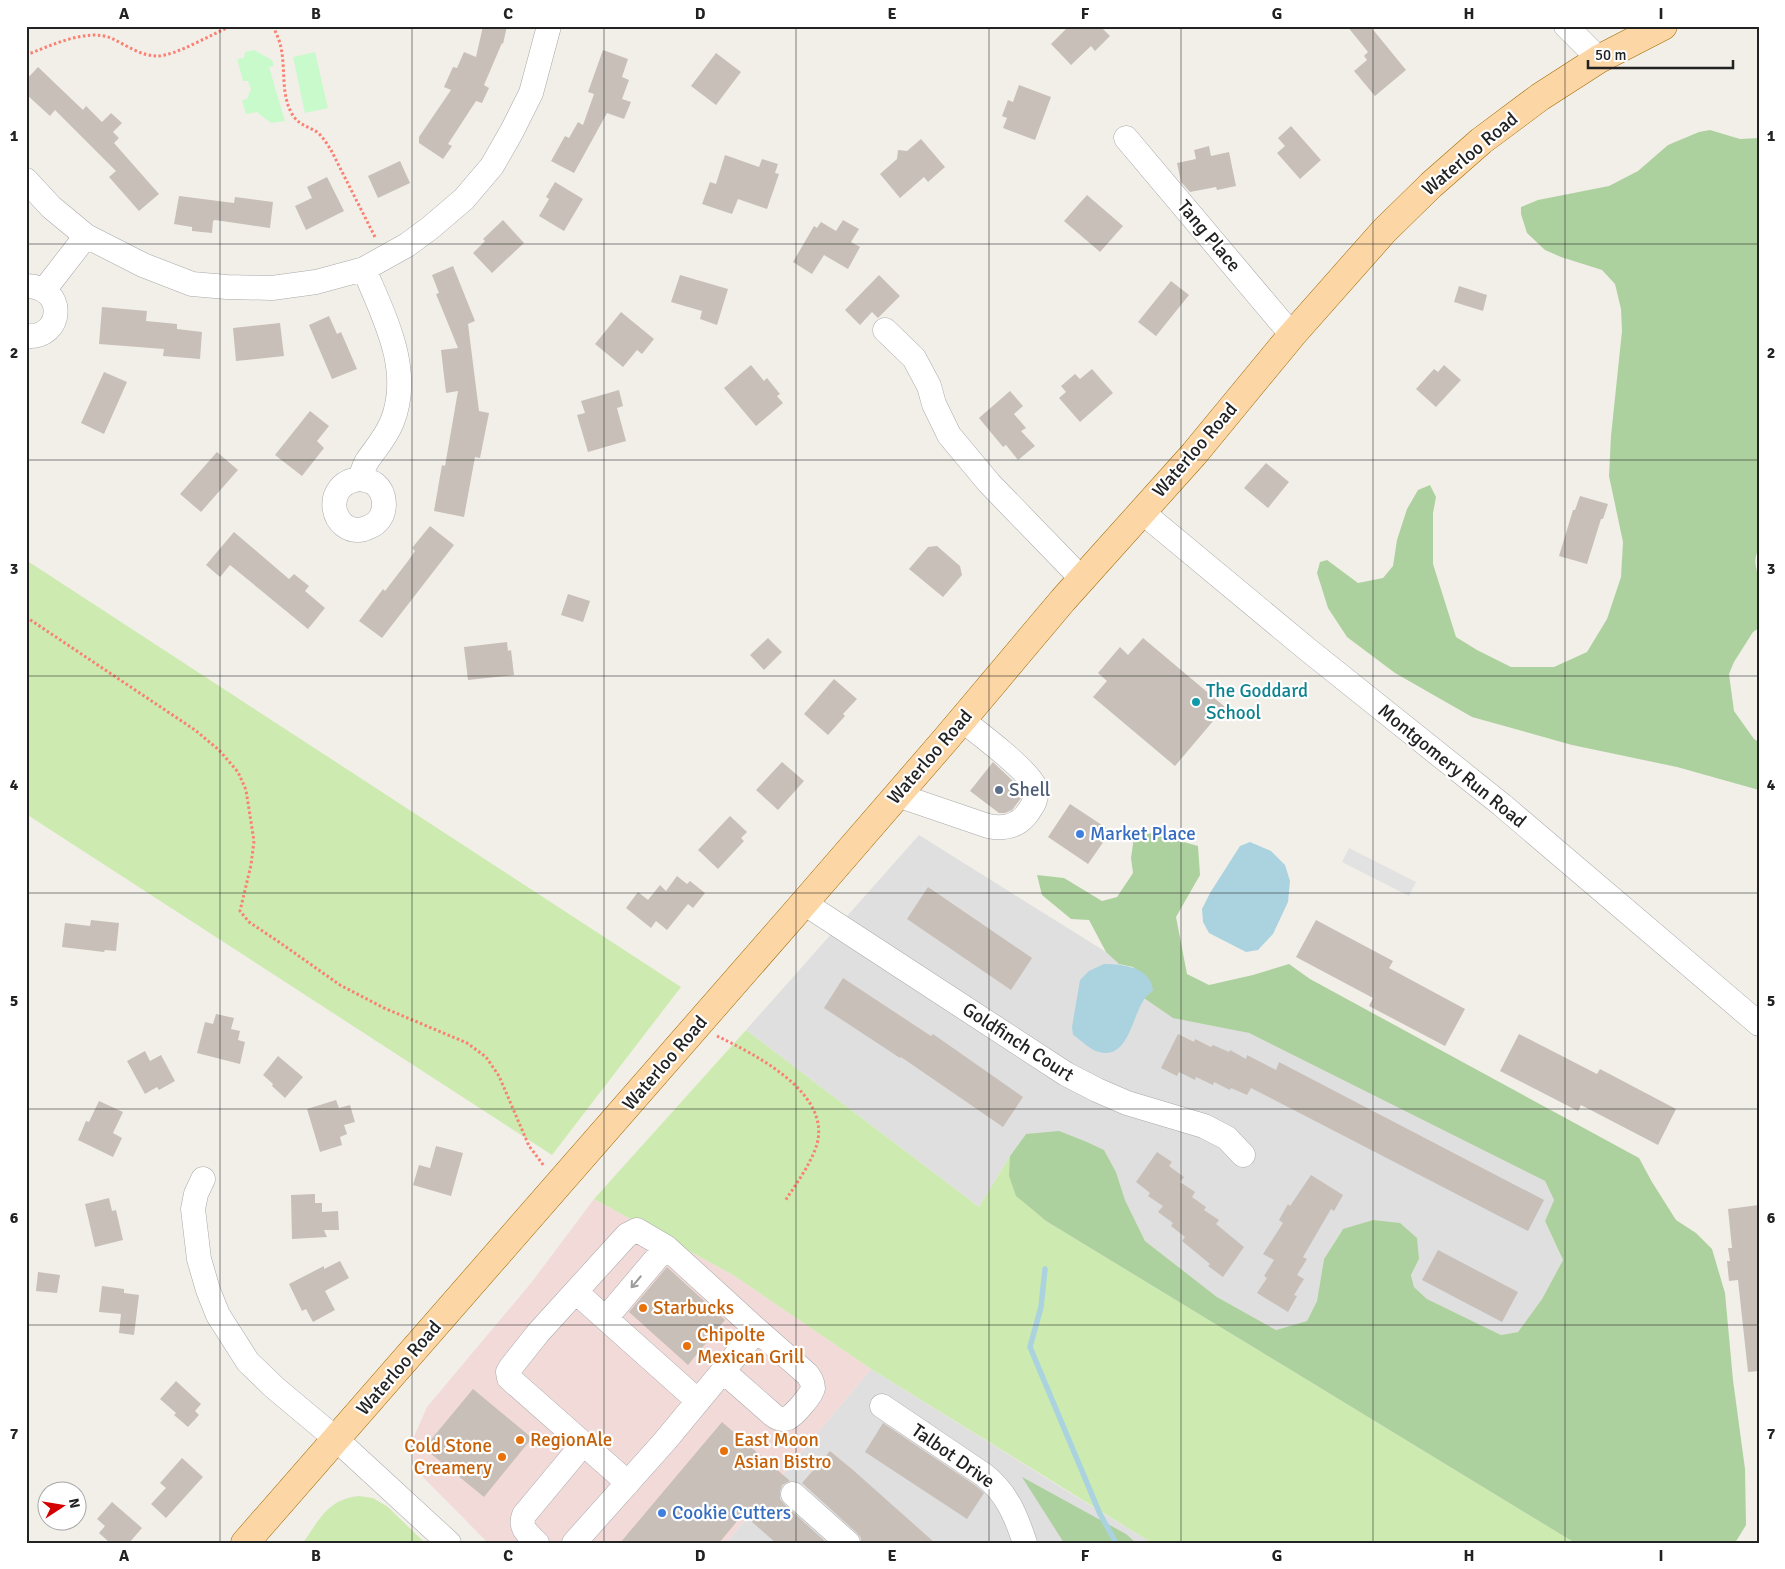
<svg xmlns="http://www.w3.org/2000/svg" width="1785" height="1569" viewBox="0 0 1785 1569" font-family="Signika,sans-serif">
  <rect width="100%" height="100%" fill="#f2efe9"/>
  <path fill="#e0dfdf" d="M919 835 1106 952 1119 964 1217 1026 1249 1033 1545 1181 1554 1200 1545 1221 1563 1260 1542 1299 1518 1332 1501 1335 1427 1299 1414 1287 1411 1275 1419 1259 1373 1220 1342 1230 1324 1259 1317 1301 1307 1321 1276 1330 1217 1297 1145 1241 1125 1200 1116 1172 1104 1150 1087 1142 1026 1134 1010 1156 979 1207 746 1030Z
    M871 1369 1062 1488 1152 1543H726Z"/>
  <path fill="#f2dad9" d="M594 1199 733 1275 871 1369 726 1543H488L414 1468 413 1439 427 1407 531 1283Z"/>
  <path fill="#cdebb0" d="M26 560 681 987 552 1155 26 814Z
    M746 1030 979 1207 1010 1156C1009 1196 1018 1197 1046 1221L1575 1543H1152L871 1369 733 1275 594 1199Z
    M359 1496 373 1498 388 1507 425 1543H303C319 1520 328 1499 359 1496Z"/>
  <path fill="#add19e" d="M1710 130 1740 139 1759 138V549C1752 560 1757 569 1759 580 1761 595 1759 613 1759 628L1753 632 1734 662 1729 674 1734 711 1754 739 1759 742V790L1677 767 1572 745 1472 717 1395 673 1347 637 1328 608 1317 573 1320 562 1327 560 1358 583 1383 578 1393 566 1397 540 1407 509 1418 490 1430 485 1436 497 1433 513V564L1456 637 1477 650 1511 667H1554L1587 652 1607 619 1621 577 1623 542 1609 476 1611 436 1622 331 1621 309 1615 284 1602 270 1561 257 1545 250 1527 233 1521 214V207L1538 200 1609 186 1638 171 1668 145 1699 132Z
    M1152 833 1198 846 1200 875 1176 917 1187 974 1209 985 1253 975 1289 964 1310 979 1639 1158 1652 1182 1676 1220 1696 1233 1712 1249 1725 1293 1733 1380 1745 1469 1746 1525 1735 1543H1575L1046 1221 1016 1196 1009 1176 1010 1156 1026 1134 1059 1131 1087 1142 1104 1150 1116 1172 1125 1200 1145 1241 1217 1297 1276 1330 1307 1321 1317 1301 1324 1259 1343 1229 1373 1220 1400 1223 1417 1238 1419 1259 1411 1275 1414 1287 1427 1299 1501 1335 1518 1332 1542 1299 1563 1260 1545 1221 1554 1200 1545 1181 1249 1033 1173 1018 1144 998 1153 990 1133 967 1119 964 1106 952 1089 920 1071 919 1042 895 1037 875 1064 878 1102 901 1117 897 1133 873 1131 858 1134 837Z
    M1022 1477 1126 1534 1136 1543H1064Z"/>
  <path fill="#c8facc" d="M254 50 272 60 274 66 269 67 285 121 271 123 257 112 246 114 242 100 247 99 251 89 248 81H243L237 59 244 58 245 52Z
    M315 52 328 108 305 113 293 57Z"/>
  <path fill="#e2e2e2" d="M1349 848 1416 882 1409 896 1342 862Z"/>
  <path fill="#aad3df" d="M1250 842 1271 851 1285 865 1290 881 1288 902 1273 934 1258 950 1246 952 1209 933 1203 922 1202 909 1210 893 1240 846Z
    M1104 964C1124 964 1150 967 1153 990 1151 993 1147 995 1145 998 1132 1015 1129 1060 1099 1052 1090 1050 1081 1040 1073 1035L1072 1027 1080 980 1089 971Z"/>
  <g fill="none" stroke-linecap="round" stroke-linejoin="round">
    <path stroke="#aad3df" stroke-width="5.5" d="M1045 1269 1041 1307 1030 1347 1100 1514 1116 1543"/>
  </g>
  <path fill="#c7bfb8" d="M483 26H507L503 44 502 43 484 85 489 88 482 103 476 101 448 144 452 146 443 159 419 143V137L451 90 444 87 453 67 457 68 464 52 476 57Z
    M1069 26H1100L1110 36 1095 51 1091 46 1071 65 1051 44Z
    M1347 26H1370L1406 70 1375 96 1354 71 1367 60 1364 56 1368 52Z
    M603 50 628 59 622 77 629 80 622 99 631 102 624 119 607 113 574 173 551 161 565 136 569 138 578 122 583 125 594 94 588 92Z
    M716 53 741 72 716 105 691 86Z
    M38 67 83 110 86 106 102 122 111 113 122 123 113 132 119 138 114 143 159 194 139 211 109 177 116 171 55 110 50 116 26 94V80Z
    M1019 85 1051 97 1035 140 1003 128 1007 118 1002 116 1008 100 1013 102Z
    M1291 126 1321 160 1300 179 1277 153 1285 146 1278 138Z
    M921 139 945 167 928 182 924 177 900 198 880 174 897 159 898 150 907 151Z
    M1209 146 1211 156 1229 152 1236 186 1217 190 1216 187 1190 192 1181 182 1177 163 1196 159 1194 150Z
    M725 155 759 167 762 159 778 164 775 173 779 174 767 209 738 199 732 214 702 204 710 182 716 184Z
    M400 161 410 183 378 198 368 176Z
    M327 177 344 211 306 230 295 206 312 198 307 187Z
    M555 182 583 199 564 231 539 216 549 199 546 197Z
    M1087 195 1123 226 1100 252 1064 221Z
    M179 196 234 203 235 197 273 202 270 228 215 220 213 221 212 233 192 231V227L174 224Z
    M503 220 524 243 492 273 473 253 485 241 483 239Z
    M843 220 859 229 851 242 860 247 848 269 824 255 812 274 793 262 814 226 817 228 821 222 836 231Z
    M453 266 475 321 468 324 479 411 489 413 480 458 475 457 464 517 434 511 442 465 445 466 458 391 446 393 441 350 458 348 436 294 439 293 432 275Z
    M680 275 728 289 717 325 700 319 702 311 671 302Z
    M879 275 900 296 878 318 872 312 860 325 845 310Z
    M1171 281 1189 295 1156 336 1138 322Z
    M1459 286 1487 295 1483 311 1454 302Z
    M102 307 147 311 146 321 177 324V329L202 332 200 359 163 356 164 349 99 344Z
    M621 312 654 339 642 354 637 350 623 367 595 344Z
    M329 316 337 334 341 332 357 369 332 379 309 325Z
    M280 323 284 356 236 361 233 328Z
    M751 365 764 381 767 378 780 394 777 396 783 403 756 426 724 388Z
    M1444 365 1461 380 1436 407 1416 389 1434 369 1438 372Z
    M1092 369 1113 393 1080 422 1059 398 1066 392 1061 386 1075 374 1080 379Z
    M104 372 127 382 104 434 81 423Z
    M619 390 623 406 617 408 626 441 588 452 577 415 585 413 581 401Z
    M1010 391 1023 406 1014 414 1026 428 1021 431 1035 446 1018 460 1006 445 1003 447 979 418Z
    M310 411 329 426 317 441 324 448 302 476 275 455Z
    M217 452 238 470 201 512 180 494Z
    M1266 463 1289 482 1268 508 1244 488Z
    M1580 496 1608 504 1603 519H1601L1587 564 1559 556 1573 510H1575Z
    M430 526 454 545 382 638 359 621 383 589 385 591 408 561 415 551 412 548Z
    M234 532 289 579 294 574 309 586 305 591 325 608 308 629 230 565 220 577 206 565Z
    M937 546 960 566 962 575 943 597 909 569 928 547Z
    M568 594 590 601 583 622 561 615Z
    M768 638 782 652 764 670 750 655Z
    M1143 638 1225 707 1175 766 1093 697 1107 681 1098 673 1120 647 1128 655Z
    M507 642 508 651 511 650 514 675 468 680 464 647Z
    M834 679 857 699 843 714 845 716 828 735 804 714Z
    M782 762 804 781 778 810 756 790Z
    M993 762 1013 781 1022 793V797L1012 810 1005 813H999L970 791Z
    M1070 804 1111 831 1088 864 1048 837Z
    M730 816 747 832 741 838 744 841 718 869 698 850Z
    M677 876 687 884 690 881 705 893 693 908 688 904 667 930 656 921 651 928 626 908 638 892 648 900 660 885 666 891Z
    M928 887 1032 958 1011 990 907 919Z
    M91 920 119 923 116 951 105 950 104 952 62 947 65 923 90 926Z
    M1316 920 1393 961 1389 968 1465 1009 1445 1046 1369 1006 1373 998 1296 957Z
    M843 978 931 1036 933 1034 1023 1097 1003 1127 901 1057 900 1058 824 1008Z
    M216 1014 234 1018 231 1029 240 1031 238 1040 245 1042 240 1064 197 1053 205 1022 213 1024Z
    M1178 1034 1194 1042 1195 1039 1211 1047 1213 1045 1229 1052 1230 1050 1246 1059 1247 1055 1276 1070 1279 1062 1544 1200 1528 1231 1251 1088 1247 1095 1231 1088 1230 1090 1214 1082 1213 1085 1196 1077 1195 1080 1179 1072 1177 1076 1161 1068Z
    M1519 1034 1597 1074 1600 1069 1676 1109 1658 1145 1581 1105 1578 1111 1500 1071Z
    M145 1051 150 1061 161 1055 175 1081 159 1090 157 1087 145 1094 127 1061Z
    M278 1056 303 1077 285 1098 272 1086 273 1084 263 1075Z
    M336 1100 339 1108 350 1105 355 1122 344 1125 347 1134 340 1137 342 1145 320 1152 307 1109Z
    M99 1101 123 1112 113 1133 122 1138 113 1157 78 1140 86 1121 89 1122Z
    M436 1146 463 1153 451 1196 413 1185 419 1165 430 1168Z
    M1157 1152 1172 1162 1169 1166 1184 1177 1180 1182 1195 1192 1192 1197 1206 1207 1204 1210 1219 1220 1216 1224 1244 1247 1223 1277 1208 1266 1210 1264 1182 1241 1185 1237 1171 1226 1173 1223 1158 1212 1163 1206 1148 1196 1150 1193 1136 1182Z
    M1311 1175 1343 1195 1334 1211 1331 1209 1303 1257 1307 1259 1297 1275 1304 1279 1294 1295 1297 1296 1288 1312 1257 1293 1267 1278 1264 1276 1274 1260 1263 1254 1283 1223 1279 1220 1288 1204 1290 1206Z
    M315 1194V1203H322V1212L338 1211 339 1230H324L327 1237 292 1239 291 1195Z
    M109 1198 112 1211 116 1210 123 1240 95 1247 85 1204Z
    M1759 1205V1371L1748 1372 1738 1280 1729 1281 1727 1261H1730L1728 1248H1732L1728 1209Z
    M1438 1250 1518 1292 1502 1322 1422 1280Z
    M340 1261 349 1278 325 1291 335 1310 313 1322 306 1309 302 1311 289 1284 324 1266V1269Z
    M667 1267 725 1320 688 1365 629 1312Z
    M38 1272 60 1275 57 1293 36 1291Z
    M102 1286 124 1289V1293L139 1295 134 1335 119 1333 121 1314 99 1312Z
    M176 1381 201 1404 195 1411 199 1415 188 1427 174 1415 176 1413 160 1399Z
    M473 1389 532 1438 484 1497 424 1448Z
    M722 1422 790 1481 782 1485 780 1492V1499L784 1504 827 1543H776L743 1514 719 1543H620Z
    M883 1423 976 1486 984 1493 967 1519 865 1452Z
    M830 1451 853 1470 935 1543H861V1538L857 1533 802 1483Z
    M182 1458 203 1477 166 1518 151 1504 166 1488 160 1483Z
    M112 1502 142 1528 129 1543H110L99 1533 105 1526 97 1519Z"/>
  <g fill="none" stroke-linecap="round" stroke-linejoin="round">
    <g stroke="#a9a9a9" stroke-width="25">
      <path id="minor" d="M1566 26 1599 59
        M1126 138 1292 335
        M26 180 51 207 86 236 143 265 192 284 227 287 272 288 316 282 364 269 407 245 430 228 464 199 492 166 512 131 531 93 549 26
        M26 286C67 286 64 339 26 336
        M45 289 86 236
        M885 330 914 358 929 386 934 404 949 435 989 483 1082 579
        M360 479C320 483 331 537 364 529 369 527 373 526 377 522 387 512 386 493 375 484 371 481 365 480 360 479 362 473 364 466 367 461 376 448 386 437 392 422 413 370 384 317 364 269
        M1142 512 1307 649 1502 805 1759 1024
        M897 795 988 826C1002 829 1016 827 1026 815 1032 807 1039 798 1035 787 1028 770 979 733 962 720
        M804 903 1066 1074 1097 1090 1127 1103 1204 1126 1227 1138 1243 1155
        M203 1179 196 1194 193 1209 199 1259 208 1290 218 1315 248 1362 275 1388 336 1439 449 1543
        M576 1292 698 1401
        M606 1318 666 1247
        M882 1406 984 1475C1007 1493 1016 1516 1025 1543
        M628 1483 509 1378 508 1372 511 1367 538 1333 627 1235 637 1230 666 1247 757 1330
        M793 1494 848 1543
        M537 1543C528 1534 519 1528 524 1515L583 1444
        M574 1543 665 1441 757 1330 807 1374C810 1378 813 1382 813 1388 812 1395 794 1415 788 1418 782 1420 778 1419 773 1415L723 1371"/>
    </g>
    <g stroke="#a06b00" stroke-width="29">
      <path id="major" d="M245 1543 804 903 946 739 1063 600 1194 454 1292 335 1384 231 1431 185 1481 141 1540 97 1599 59 1663 26"/>
    </g>
    <path stroke="#fa8072" stroke-width="3" stroke-dasharray="2.5 2.5" stroke-linecap="butt" d="M273 26C276 33 280 41 281 48 286 70 280 97 294 117 300 125 309 127 317 132 323 137 327 144 331 150L376 239
      M26 55C50 46 86 28 111 38 126 45 141 56 157 56 176 56 213 33 232 26
      M26 617 195 730 219 750 238 772 246 790 254 841 251 865 240 911 249 922 279 942 340 985 384 1008 467 1043 486 1057 499 1076 529 1146 544 1166
      M717 1036C754 1054 831 1092 817 1144 811 1164 796 1184 785 1201"/>
    <use href="#minor" stroke="#fff" stroke-width="24"/>
    <use href="#major" stroke="#fcd6a4" stroke-width="28"/>
  </g>
  <defs><path id="oneway-shaft" d="M-6 0H5M1.5-3L5.5 0L1.5 3" fill="none" stroke-width="1.6" stroke-linecap="round" stroke-linejoin="round" transform="scale(1.25)"/></defs>
  <use stroke="#9c9c9c" href="#oneway-shaft" transform="translate(636 1282) rotate(130)"/>
  <path fill="none" stroke="#222" stroke-width="1" stroke-opacity="0.55" d="M220 26V1543M412 26V1543M604 26V1543M796 26V1543M989 26V1543M1181 26V1543M1373 26V1543M1565 26V1543M26 244H1759M26 460H1759M26 676H1759M26 893H1759M26 1109H1759M26 1325H1759"/>
  <circle fill="#0f9aa8" stroke="#fff" stroke-width="2" cx="1196" cy="702" r="5"/>
  <circle fill="#5c6f8a" stroke="#fff" stroke-width="2" cx="999" cy="790" r="5"/>
  <g fill="#3f7fe0" stroke="#fff" stroke-width="2">
    <circle cx="1080" cy="834" r="5"/>
    <circle cx="662" cy="1513" r="5"/>
  </g>
  <g fill="#e8710a" stroke="#fff" stroke-width="2">
    <circle cx="643" cy="1308" r="5"/>
    <circle cx="687" cy="1346" r="5"/>
    <circle cx="520" cy="1440" r="5"/>
    <circle cx="724" cy="1451" r="5"/>
    <circle cx="502" cy="1457" r="5"/>
  </g>
  <g text-anchor="middle" dominant-baseline="central" stroke-width="4.5" stroke-linejoin="round" paint-order="stroke">
    <g font-size="19" fill="#222" stroke="#fff">
      <text transform="translate(1470 154) rotate(-40)">Waterloo Road</text>
      <text transform="translate(1209 236) rotate(50)">Tang Place</text>
      <text transform="translate(1195 450) rotate(-49)">Waterloo Road</text>
      <text transform="translate(930 757) rotate(-49)">Waterloo Road</text>
      <text transform="translate(1452 766) rotate(39)">Montgomery Run Road</text>
      <text transform="translate(1018 1042) rotate(33)">Goldfinch Court</text>
      <text transform="translate(665 1063) rotate(-49)">Waterloo Road</text>
      <text transform="translate(399 1368) rotate(-49)">Waterloo Road</text>
      <text transform="translate(953 1456) rotate(35)">Talbot Drive</text>
    </g>
    <g font-size="19" fill="#0d838f" stroke="#fff" text-anchor="start">
      <text x="1206" y="691">The Goddard<tspan x="1206" dy="22">School</tspan></text>
    </g>
    <g font-size="19" fill="#4e5e75" stroke="#fff" text-anchor="start">
      <text x="1009" y="790">Shell</text>
    </g>
    <g font-size="19" fill="#366cbe" stroke="#fff" text-anchor="start">
      <text x="1090" y="834">Market Place</text>
      <text x="672" y="1513">Cookie Cutters</text>
    </g>
    <g font-size="19" fill="#c56008" stroke="#fff" text-anchor="start">
      <text x="653" y="1308">Starbucks</text>
      <text x="697" y="1335">Chipolte<tspan x="697" dy="22">Mexican Grill</tspan></text>
      <text x="530" y="1440">RegionAle</text>
      <text x="734" y="1440">East Moon<tspan x="734" dy="22">Asian Bistro</tspan></text>
      <text x="492" y="1446" text-anchor="end">Cold Stone<tspan x="492" dy="22">Creamery</tspan></text>
    </g>
  </g>
  <rect width="1785" height="1569" fill="none" stroke="#ffffff" stroke-width="55"/>
  <g transform="translate(62 1506) rotate(78)"><circle r="24" fill="#ffffff" stroke="#a7a7a7"/>
  <path d="M0-4L9 19L0 12L-9 19Z" fill="#d40000"/>
  <text y="-8" font-size="14" font-weight="bold" text-anchor="middle" fill="#222222">N</text>
  </g>
  <path d="M1588 60v8h145v-8" fill="none" stroke="#222222" stroke-width="2.5"/>
  <text x="1595" y="60" font-size="15" fill="#222222" stroke="#ffffff" stroke-width="4" paint-order="stroke">50 m</text>
  <rect x="28" y="28" width="1730" height="1514" fill="none" stroke="#222" stroke-width="2"/>
  <g font-size="16" text-anchor="middle" font-weight="bold" fill="#222">
    <text x="124" y="19">A</text>
    <text x="316" y="19">B</text>
    <text x="508" y="19">C</text>
    <text x="700" y="19">D</text>
    <text x="892" y="19">E</text>
    <text x="1085" y="19">F</text>
    <text x="1277" y="19">G</text>
    <text x="1469" y="19">H</text>
    <text x="1661" y="19">I</text>
    <text x="14" y="141">1</text>
    <text x="1771" y="141">1</text>
    <text x="14" y="358">2</text>
    <text x="1771" y="358">2</text>
    <text x="14" y="574">3</text>
    <text x="1771" y="574">3</text>
    <text x="14" y="790">4</text>
    <text x="1771" y="790">4</text>
    <text x="14" y="1006">5</text>
    <text x="1771" y="1006">5</text>
    <text x="14" y="1223">6</text>
    <text x="1771" y="1223">6</text>
    <text x="14" y="1439">7</text>
    <text x="1771" y="1439">7</text>
    <text x="124" y="1561">A</text>
    <text x="316" y="1561">B</text>
    <text x="508" y="1561">C</text>
    <text x="700" y="1561">D</text>
    <text x="892" y="1561">E</text>
    <text x="1085" y="1561">F</text>
    <text x="1277" y="1561">G</text>
    <text x="1469" y="1561">H</text>
    <text x="1661" y="1561">I</text>
  </g>
</svg>
